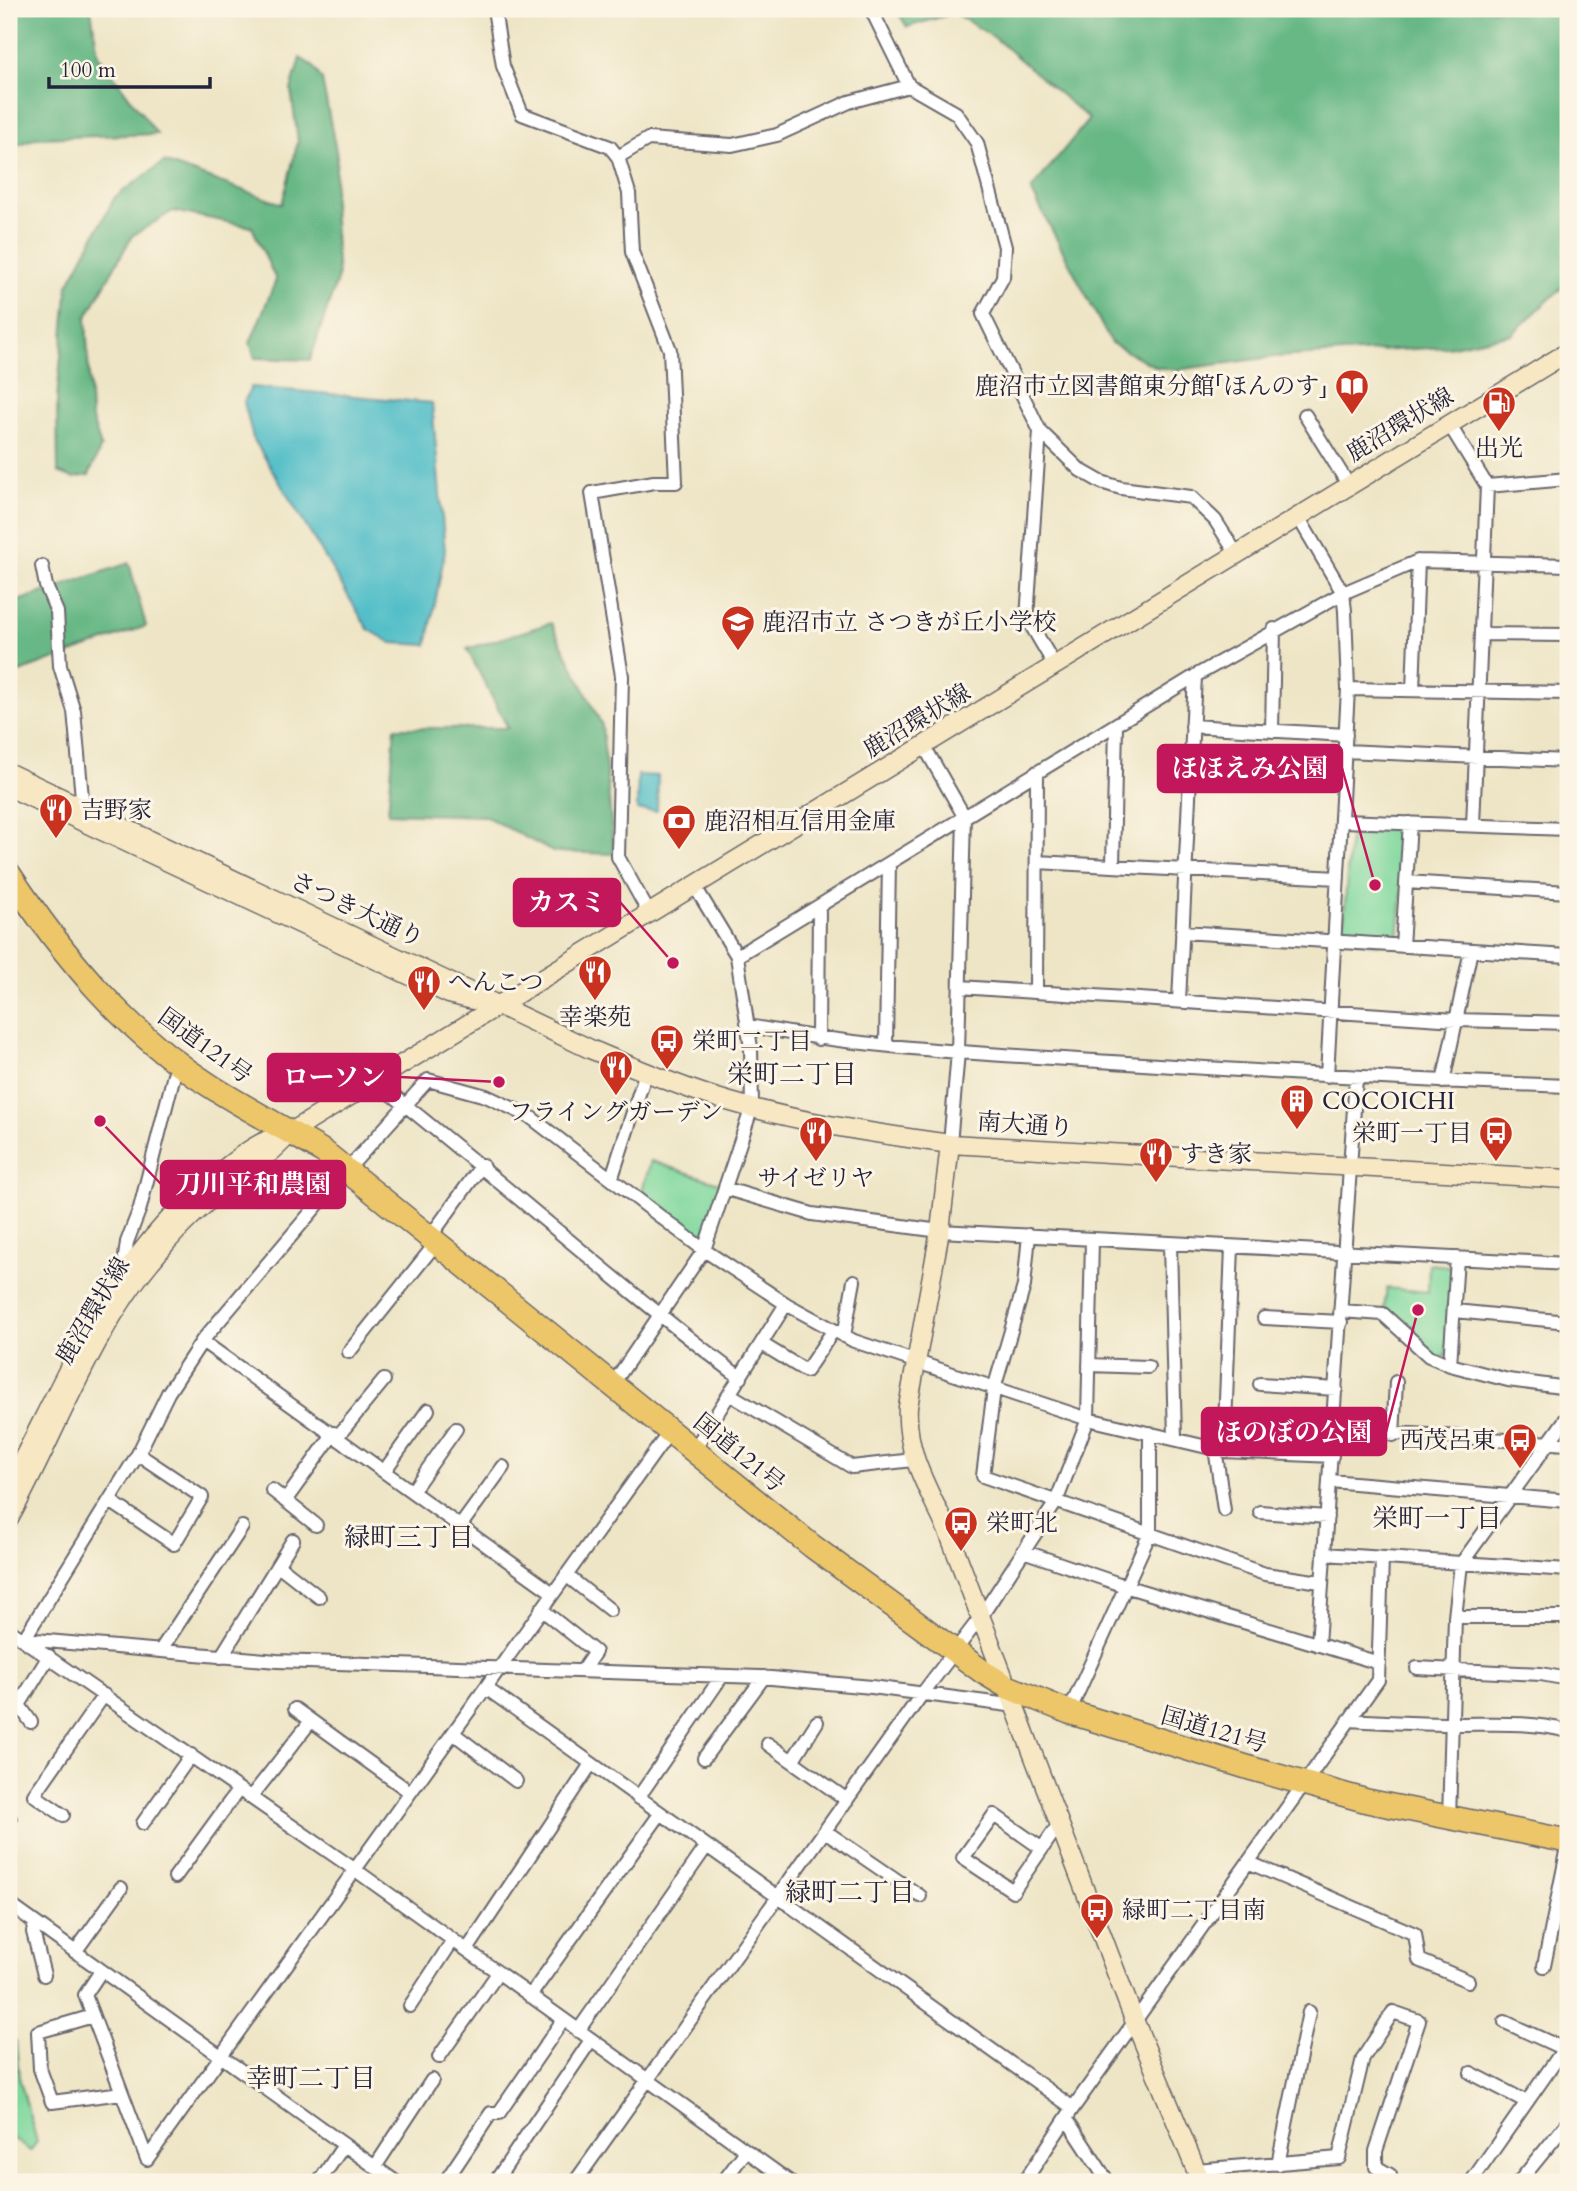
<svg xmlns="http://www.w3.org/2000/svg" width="1577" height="2191" viewBox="0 0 1577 2191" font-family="Cardo,'Noto Serif JP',serif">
  <rect width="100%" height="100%" fill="#fcf5e5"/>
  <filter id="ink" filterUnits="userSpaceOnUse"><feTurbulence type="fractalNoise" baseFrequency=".0143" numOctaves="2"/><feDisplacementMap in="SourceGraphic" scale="14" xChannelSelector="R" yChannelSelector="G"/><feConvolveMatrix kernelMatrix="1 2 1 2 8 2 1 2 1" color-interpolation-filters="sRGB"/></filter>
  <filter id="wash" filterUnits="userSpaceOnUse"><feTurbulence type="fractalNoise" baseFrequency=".00686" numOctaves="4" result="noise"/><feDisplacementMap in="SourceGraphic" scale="28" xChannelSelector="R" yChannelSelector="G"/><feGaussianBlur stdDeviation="1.57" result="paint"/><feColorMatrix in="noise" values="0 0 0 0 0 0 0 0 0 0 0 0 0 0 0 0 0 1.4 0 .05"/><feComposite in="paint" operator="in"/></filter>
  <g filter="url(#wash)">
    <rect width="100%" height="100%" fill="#eee5c6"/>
    <path fill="#80d89e" stroke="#517d6c" stroke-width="2" d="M1355 825 1400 828 1407 834 1398 939C1387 947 1354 944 1343 935L1350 830Z
      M651 1161 722 1184 705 1235 696 1238 641 1194Z
      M1429 1264 1448 1266 1452 1271 1446 1356 1439 1359 1384 1309 1387 1288 1428 1292Z
      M9 2038 16 2041 19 2077 37 2142 30 2151 9 2136Z"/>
    <path fill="#68b885" stroke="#456d60" stroke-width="2" d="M9 9H91L98 55 157 134 36 138 9 148Z
      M896 9H1568V282L1512 334 1448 347 1273 357 1176 370 1156 367 1111 343 1031 190 1089 119 995 38 954 13 907 27Z
      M300 58 313 66 322 80 337 156 333 207 338 277 310 360 255 358 250 343 276 280 252 227 173 211 132 236 86 318 91 416 101 447 89 475 73 478 58 472 57 397 68 285 115 197 164 162 282 204 298 141 291 90Z
      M129 563 146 626 11 675 9 604Z
      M551 623 602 725 614 854 553 852 485 816 388 813 395 728H508L467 649Z"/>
    <path fill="#4fbdc7" stroke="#387081" stroke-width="2" d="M251 387 432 403 445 551 427 645 392 643 368 629 253 438 244 402Z
      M638 775 658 776 657 811 637 810Z"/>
  </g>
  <g filter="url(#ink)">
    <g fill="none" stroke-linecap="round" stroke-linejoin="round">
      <g stroke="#69666c" stroke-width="16">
        <path id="street" d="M494 9 503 66 522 114 610 147 618 157 629 193 632 252 670 350 676 482H654L592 493 622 676 618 857 649 913
          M871 9 909 86 956 113 977 143 1005 247 1003 277 983 314 1040 431 1080 470 1101 482 1121 488 1191 497 1215 520 1236 553
          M618 157 648 139 732 145 777 135 849 102 909 86
          M1305 415 1348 484
          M1449 424 1487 486 1473 825
          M1040 431 1027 618 1055 666
          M1487 486 1568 479
          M1297 515 1343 593 1345 611 1348 689 1327 1076
          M42 566 46 586 57 612 60 666 74 711 83 808
          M1481 634 1568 635
          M1348 689 1568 693
          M1413 690 1418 561
          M1192 726 1346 735
          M1272 731 1274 629
          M924 746 964 816 958 1052 950 1144
          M1345 751 1568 761
          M1342 821 1568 829
          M1037 862 1338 878
          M1113 866 1116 725
          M1406 882 1568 892
          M1182 932 1568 956
          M1402 946 1410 823
          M737 956 1195 676 1343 593 1418 561 1568 565
          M960 987 1456 1020 1568 1023
          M1036 992 1037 772
          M1179 1001 1195 676
          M749 1026C868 1049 991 1054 1112 1062 1264 1072 1416 1081 1568 1086
          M818 1039 819 906
          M886 1044 889 863
          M374 1080C498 1178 615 1283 741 1378
          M1443 1082 1471 950
          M612 1177 646 1072
          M727 1189 812 1214 940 1231 1568 1264
          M1029 1235 1024 1286 994 1389 983 1476 1265 1574 1321 1582
          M430 1237 482 1165
          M1170 1244 1175 1438
          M128 1266 125 1257 127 1242 140 1208 177 1063
          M1341 1311 1383 1314 1429 1356 1450 1365 1508 1380 1568 1388
          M1455 1311 1568 1322
          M1264 1318 1341 1322
          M844 1336 854 1281
          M202 1341 553 1593
          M762 1344 806 1371 833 1331
          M349 1352 437 1242
          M1089 1365 1148 1367
          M1450 1365 1457 1258
          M613 1384 704 1250 752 1107 751 1048 737 956 694 885
          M1260 1384 1336 1389
          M731 1395 852 1467 913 1460
          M1334 1429 1568 1444
          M1393 1435 1396 1382
          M338 1436 384 1380
          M1215 1448 1224 1510
          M694 1450 786 1304
          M1224 1451 1232 1247
          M385 1470 428 1410
          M1330 1481 1568 1501
          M272 1490 316 1525
          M413 1490 456 1429
          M110 1501 174 1544 202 1497 138 1454
          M285 1501 334 1433
          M1260 1512 1327 1517
          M461 1525 503 1467
          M1023 1551 1128 1587 1379 1663
          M1324 1554 1568 1570
          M278 1565 319 1597
          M566 1575 610 1610
          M541 1609 595 1652 582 1671
          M1455 1617H1568
          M9 1630 354 1869 790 2182
          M24 1639 138 1454 168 1393 202 1341 347 1170 428 1080 486 1096 529 1116 704 1250 786 1304 854 1341 1088 1419 1224 1451 1332 1456
          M24 1639 277 1661 760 1677 872 1687 1016 1706
          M1318 1645 1356 1078
          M160 1651 242 1527
          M221 1657 293 1540
          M1417 1668 1541 1674 1568 1679
          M486 1688 1073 2108
          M295 1709 410 1792
          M1069 1712 1150 1533V1433
          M1349 1720C1384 1722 1419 1724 1454 1724 1493 1724 1530 1721 1568 1731
          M31 1722 19 1705 49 1656
          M453 1733 516 1781
          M768 1744 847 1800
          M704 1758 764 1677
          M792 1761 817 1722
          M251 1797 311 1721
          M638 1798 722 1676
          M63 1815 34 1795 104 1695
          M9 1819H10
          M1449 1819 1455 1617 1461 1564 1568 1416
          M143 1823 191 1755
          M825 1831 920 1896
          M1041 1848 994 1815 963 1858 1013 1891 1059 1824
          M1250 1863 1415 1934 1419 1960 1468 1981
          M175 1877 239 1789
          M9 1904 396 2182
          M35 1923 33 1932 44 1975
          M467 1950 591 1764
          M75 1952 121 1888
          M1544 1966 1568 1847
          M101 1971 85 1995 147 2159 670 1431
          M530 1996 660 1814
          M410 2006 453 1940
          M93 2016 38 2032 40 2069 52 2102 122 2093
          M1505 2022 1564 2049
          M578 2031 706 1847
          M439 2057 498 1973
          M1471 2073 1527 2102
          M1066 2118 1108 2182
          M1278 2164 1309 2012
          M375 2167 432 2080
          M1196 2170 1339 2158 1363 2058 1393 2012 1419 2021 1376 2151V2167L1390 2175 1391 2182
          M319 2182 344 2145
          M445 2182 491 2113H499L563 2020
          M495 2182 591 2040
          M575 2182 922 1694 980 1618 1056 1502 1088 1419 1092 1240
          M723 2182 746 2151
          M1024 2182 1073 2108 1378 1680 1382 1559
          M1471 2182 1568 2043
          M1519 2182 1568 2122"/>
      </g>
      <g stroke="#69666c" stroke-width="21">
        <path id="secondary" d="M9 773 590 1049C631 1066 672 1084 714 1097 790 1121 871 1133 950 1144L1568 1179
          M9 787 449 994 473 1000
          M950 1144 940 1231 908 1407C905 1455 930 1491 949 1534L1135 2022 1201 2182
          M9 1486C70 1371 110 1262 214 1177 240 1156 258 1140 291 1132
          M9 1519C57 1432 91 1330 157 1254 171 1236 188 1219 205 1204 233 1179 266 1161 291 1132L1568 352"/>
      </g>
      <g stroke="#69666c" stroke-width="26">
        <path id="highway" d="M9 874C63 956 125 1031 209 1085 246 1109 286 1129 324 1152L812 1546 983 1672 1008 1687 1069 1712 1253 1769 1367 1801 1568 1841"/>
      </g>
      <use href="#street" stroke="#fff" stroke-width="12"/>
      <use href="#secondary" stroke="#f7e8c3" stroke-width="18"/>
      <use href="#highway" stroke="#ecc669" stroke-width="23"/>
    </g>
  </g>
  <defs>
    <g id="library-pin" transform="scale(1.75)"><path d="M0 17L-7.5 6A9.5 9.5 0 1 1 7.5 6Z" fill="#c8321e" stroke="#fcf5e5"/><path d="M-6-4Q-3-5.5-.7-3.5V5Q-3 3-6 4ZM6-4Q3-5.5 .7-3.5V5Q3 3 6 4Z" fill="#fff"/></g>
    <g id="fuel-pin" transform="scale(1.75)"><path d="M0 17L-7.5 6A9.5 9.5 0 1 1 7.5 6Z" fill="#c8321e" stroke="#fcf5e5"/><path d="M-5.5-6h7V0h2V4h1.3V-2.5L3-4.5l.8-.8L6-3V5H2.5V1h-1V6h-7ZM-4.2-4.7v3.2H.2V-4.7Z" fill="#fff"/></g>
    <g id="school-pin" transform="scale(1.75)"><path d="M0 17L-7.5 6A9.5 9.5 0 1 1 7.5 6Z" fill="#c8321e" stroke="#fcf5e5"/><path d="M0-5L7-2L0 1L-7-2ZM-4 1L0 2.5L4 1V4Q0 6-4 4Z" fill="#fff"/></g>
    <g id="restaurant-pin" transform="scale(1.75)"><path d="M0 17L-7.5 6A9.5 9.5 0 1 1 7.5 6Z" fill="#c8321e" stroke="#fcf5e5"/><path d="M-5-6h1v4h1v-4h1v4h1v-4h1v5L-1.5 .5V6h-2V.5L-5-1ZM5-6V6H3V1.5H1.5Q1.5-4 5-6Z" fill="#fff"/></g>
    <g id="bank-pin" transform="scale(1.75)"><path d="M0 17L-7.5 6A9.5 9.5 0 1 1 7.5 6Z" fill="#c8321e" stroke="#fcf5e5"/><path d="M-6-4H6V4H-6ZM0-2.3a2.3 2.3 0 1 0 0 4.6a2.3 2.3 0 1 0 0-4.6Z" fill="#fff"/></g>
    <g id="bus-pin" transform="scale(1.75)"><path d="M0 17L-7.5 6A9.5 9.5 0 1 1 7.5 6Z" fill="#c8321e" stroke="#fcf5e5"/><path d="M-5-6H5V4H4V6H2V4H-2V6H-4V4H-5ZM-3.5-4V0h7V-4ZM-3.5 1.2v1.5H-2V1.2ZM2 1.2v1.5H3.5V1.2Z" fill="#fff"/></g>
    <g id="building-pin" transform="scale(1.75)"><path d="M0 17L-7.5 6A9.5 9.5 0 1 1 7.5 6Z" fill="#c8321e" stroke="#fcf5e5"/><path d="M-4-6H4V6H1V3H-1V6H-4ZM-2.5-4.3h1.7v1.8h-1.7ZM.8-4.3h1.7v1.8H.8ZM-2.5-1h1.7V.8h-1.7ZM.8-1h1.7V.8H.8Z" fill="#fff"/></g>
  </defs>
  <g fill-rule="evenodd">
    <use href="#library-pin" x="1352" y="386"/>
    <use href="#fuel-pin" x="1499" y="403"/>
    <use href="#school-pin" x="738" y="622"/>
    <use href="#restaurant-pin" x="56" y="810"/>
    <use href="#bank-pin" x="679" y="821"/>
    <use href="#restaurant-pin" x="595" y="972"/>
    <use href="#restaurant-pin" x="424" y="982"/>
    <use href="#bus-pin" x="667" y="1041"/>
    <use href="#restaurant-pin" x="616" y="1067"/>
    <use href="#building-pin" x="1297" y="1101"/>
    <use href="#restaurant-pin" x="816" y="1133"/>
    <use href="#bus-pin" x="1496" y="1133"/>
    <use href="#restaurant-pin" x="1156" y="1154"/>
    <use href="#bus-pin" x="1520" y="1440"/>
    <use href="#bus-pin" x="961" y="1523"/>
    <use href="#bus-pin" x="1097" y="1910"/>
  </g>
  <g text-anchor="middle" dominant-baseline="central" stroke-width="6" stroke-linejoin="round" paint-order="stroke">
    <g font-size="24" fill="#22223b" stroke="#fcf5e5" text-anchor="start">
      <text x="1328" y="386" text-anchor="end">鹿沼市立図書館東分館「ほんのす」</text>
      <text x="1499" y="448" text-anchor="middle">出光</text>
      <text x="762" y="622">鹿沼市立 さつきが丘小学校</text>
      <text x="80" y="810">吉野家</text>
      <text x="704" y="821">鹿沼相互信用金庫</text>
      <text x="448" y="982">へんこつ</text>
      <text x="595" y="1017" text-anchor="middle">幸楽苑</text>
      <text x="692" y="1041">栄町二丁目</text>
      <text x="1322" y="1101">COCOICHI</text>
      <text x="616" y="1112" text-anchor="middle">フライングガーデン</text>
      <text x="1472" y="1133" text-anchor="end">栄町一丁目</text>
      <text x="1180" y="1154">すき家</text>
      <text x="816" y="1178" text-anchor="middle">サイゼリヤ</text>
      <text x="1496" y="1440" text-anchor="end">西茂呂東</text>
      <text x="986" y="1523">栄町北</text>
      <text x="1122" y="1910">緑町二丁目南</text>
    </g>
    <g font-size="24" fill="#22223b" stroke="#fcf5e5">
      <text transform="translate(1400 425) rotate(-31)">鹿沼環状線</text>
      <text transform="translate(917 721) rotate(-31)">鹿沼環状線</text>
      <text transform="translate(357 910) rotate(25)">さつき大通り</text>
      <text transform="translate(205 1046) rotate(36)">国道121号</text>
      <text transform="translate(1025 1125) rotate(4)">南大通り</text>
      <text transform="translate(93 1311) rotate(-59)">鹿沼環状線</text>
      <text transform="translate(739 1453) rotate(39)">国道121号</text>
      <text transform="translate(1214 1730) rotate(16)">国道121号</text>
    </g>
    <g font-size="26" fill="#22223b" stroke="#fcf5e5">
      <text x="792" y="1074">栄町二丁目</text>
      <text x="1437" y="1518">栄町一丁目</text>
      <text x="409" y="1537">緑町三丁目</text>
      <text x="850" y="1892">緑町二丁目</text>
      <text x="311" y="2078">幸町二丁目</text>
    </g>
  </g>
  <path fill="none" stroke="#c2185b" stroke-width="2.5" d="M1375 885L1342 768M673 963L620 902M499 1082L400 1077M100 1121L161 1184M1418 1310L1386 1432"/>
  <g fill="#c2185b" stroke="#fcf5e5" stroke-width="2.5">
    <circle cx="1375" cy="885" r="7"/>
    <circle cx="673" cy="963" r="7"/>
    <circle cx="499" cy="1082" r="7"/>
    <circle cx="100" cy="1121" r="7"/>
    <circle cx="1418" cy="1310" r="7"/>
  </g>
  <g fill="#c2185b" stroke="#c2185b" stroke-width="2.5">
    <rect x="1158" y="745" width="184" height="47" rx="7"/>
    <rect x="514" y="879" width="106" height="47" rx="7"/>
    <rect x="268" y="1054" width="132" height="47" rx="7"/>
    <rect x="161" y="1161" width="184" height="47" rx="7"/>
    <rect x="1202" y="1408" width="184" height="47" rx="7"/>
  </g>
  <g font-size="26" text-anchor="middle" font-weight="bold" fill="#fff">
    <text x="1250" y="777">ほほえみ公園</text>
    <text x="567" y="911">カスミ</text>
    <text x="334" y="1086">ローソン</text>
    <text x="253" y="1193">刀川平和農園</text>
    <text x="1294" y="1441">ほのぼの公園</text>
  </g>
  <rect width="1577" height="2191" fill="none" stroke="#fcf5e5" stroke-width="35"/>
  <path d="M49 77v10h161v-10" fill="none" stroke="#22223b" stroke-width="3.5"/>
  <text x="60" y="77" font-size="21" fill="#22223b" stroke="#fcf5e5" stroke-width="5" paint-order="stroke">100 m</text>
</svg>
